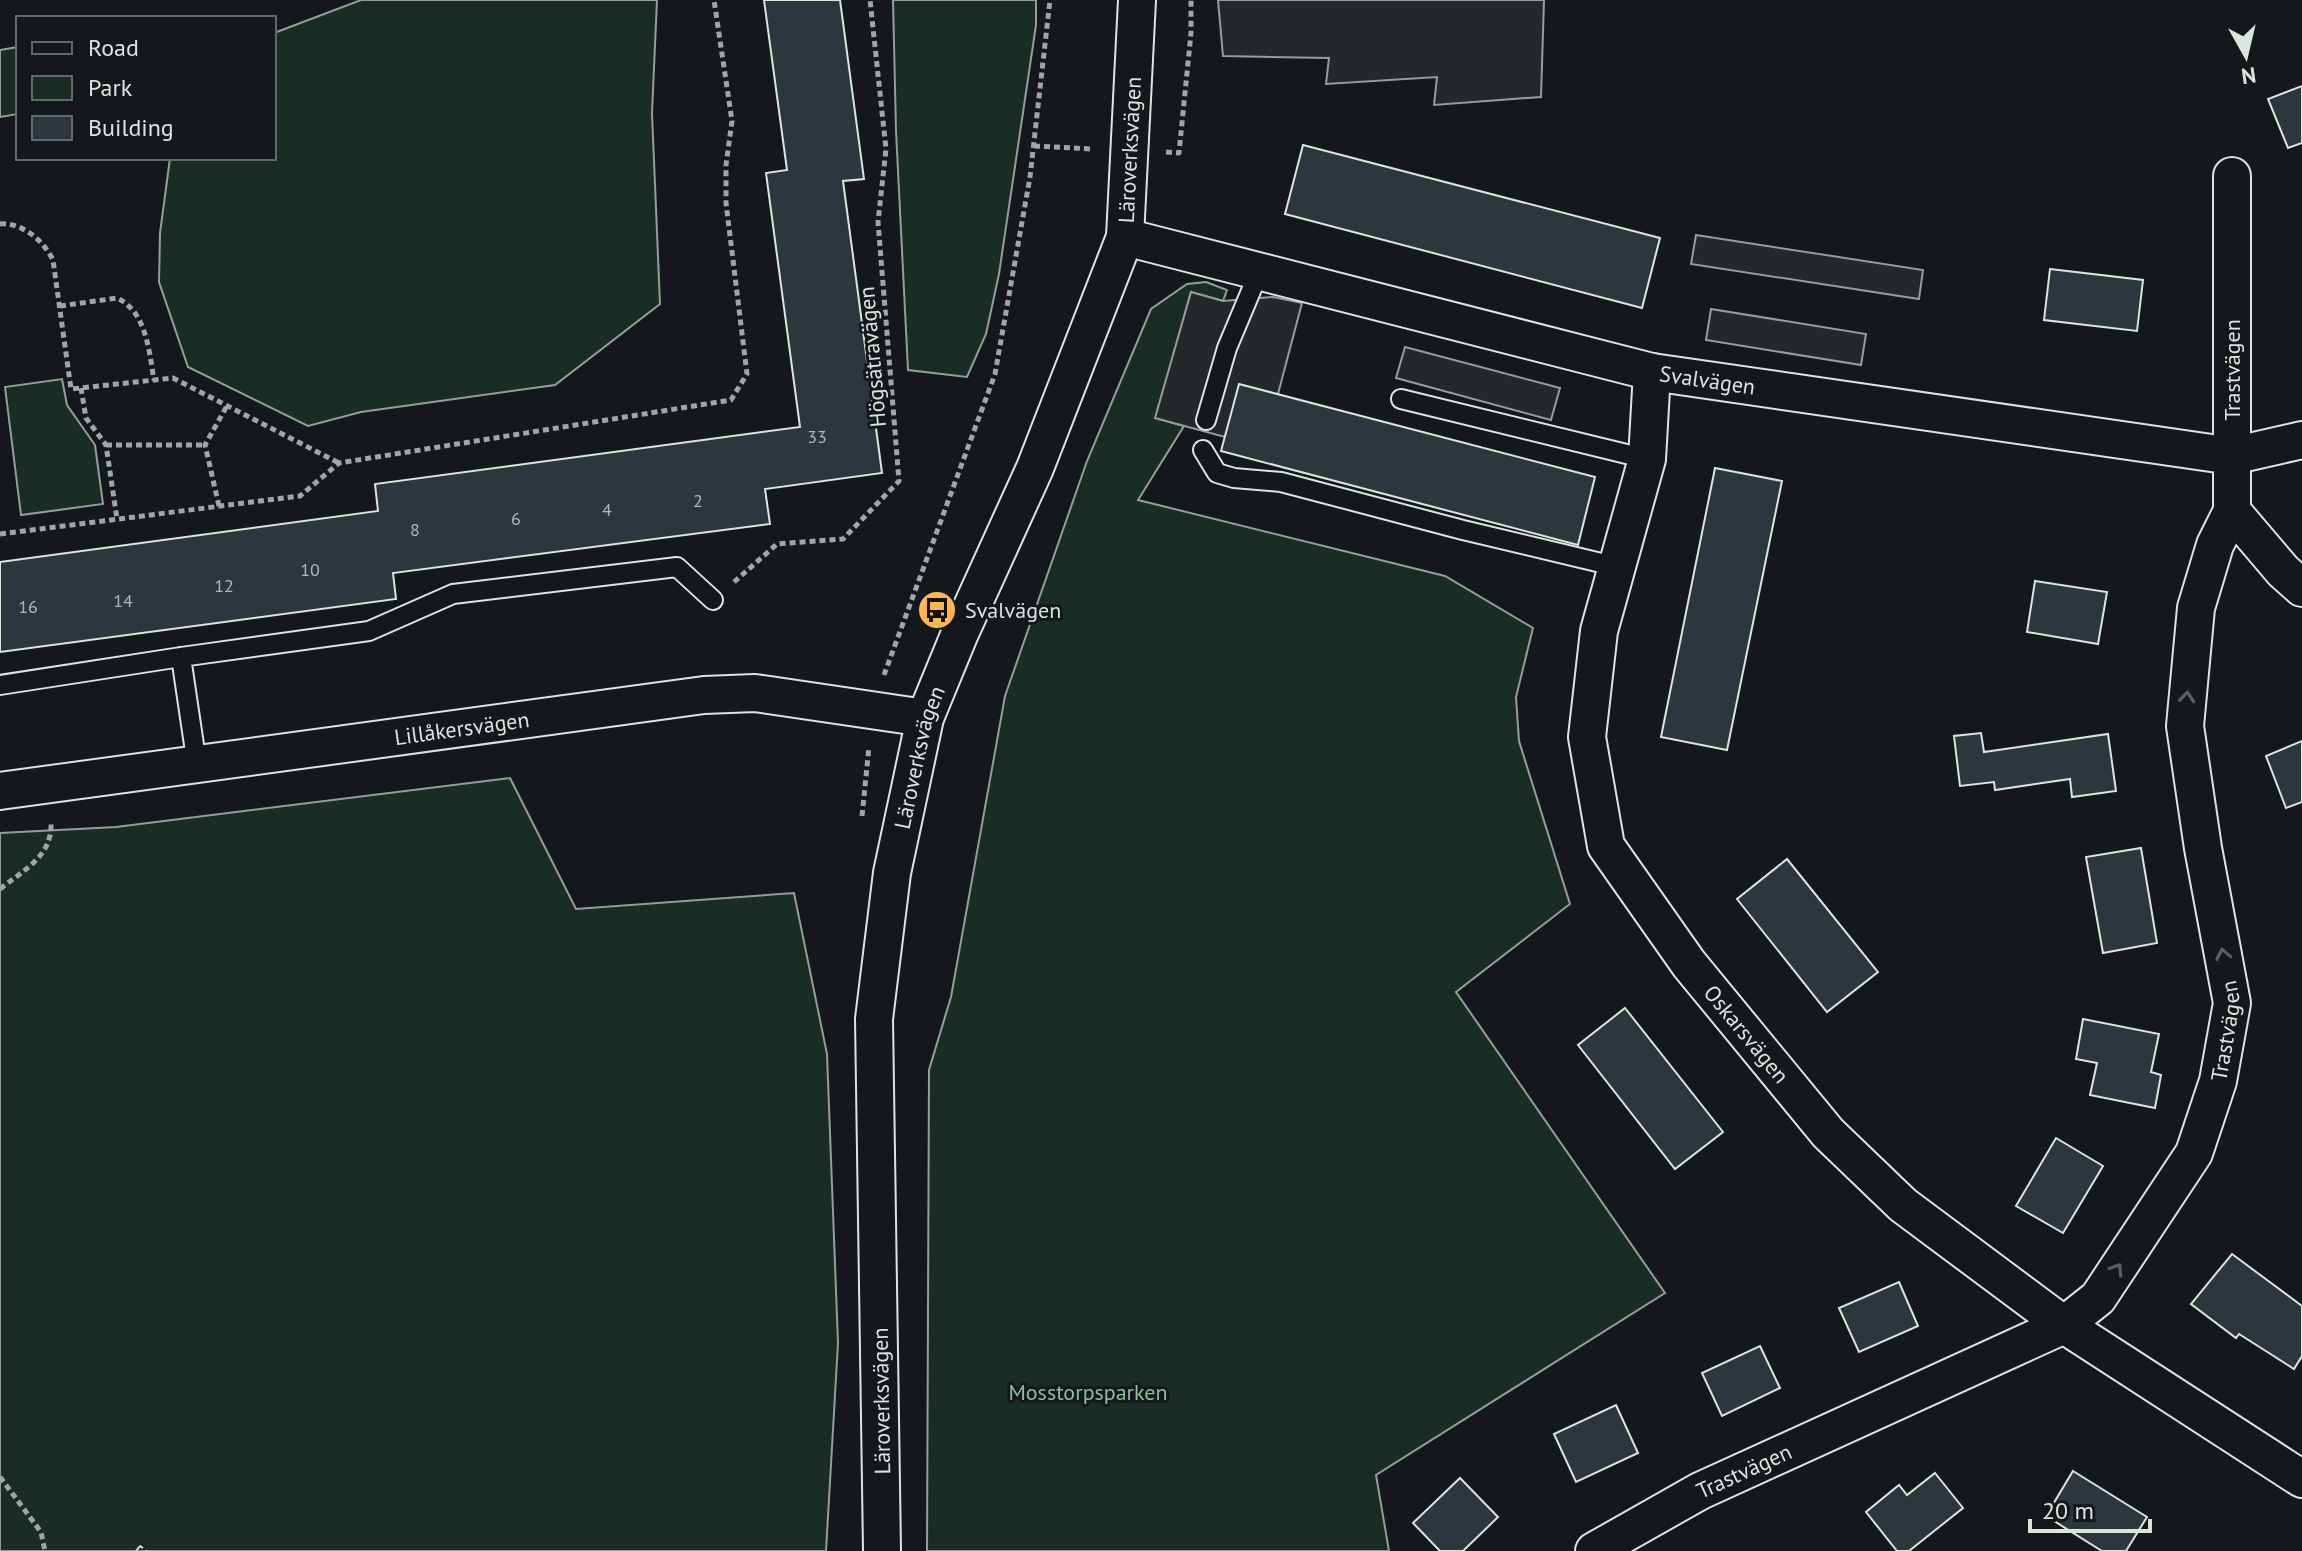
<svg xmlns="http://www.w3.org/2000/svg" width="2302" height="1551" viewBox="0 0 2302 1551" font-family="'PT Sans',sans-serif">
  <rect width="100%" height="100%" fill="#14181c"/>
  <path fill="#1a2d24" stroke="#939e99" stroke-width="2" d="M361 0H657L652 113 660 304 555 385 361 412 308 426 188 367 159 282 160 233 170 158H274V33Z
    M893 0H1036V25L999 274 986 334 967 377 908 370 896 131Z
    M18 47V114L0 117V50Z
    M1206 282 1227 290 1223 301 1191 292 1156 418 1184 426 1138 500 1445 576 1533 628 1516 697 1519 741 1570 904 1456 992 1665 1293 1376 1475 1389 1551H927L929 1070 951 997 1005 696 1087 461 1151 309 1187 284Z
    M62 379 67 405 95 445 103 504 21 515 5 387Z
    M510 778 576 909 794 893 827 1054 838 1343 826 1551H0V833L116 827Z"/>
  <path fill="#24282b" stroke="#939e99" stroke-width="2" d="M1218 0H1544L1541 97 1434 105 1437 77 1326 84 1329 58 1223 56Z
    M1696 235 1923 270 1919 299 1691 264Z
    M1191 292 1223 301 1273 297 1302 303 1278 394 1225 437 1155 418Z
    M1711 309 1866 334 1861 365 1706 340Z
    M1405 347 1560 388 1551 420 1396 378Z"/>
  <path fill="#2c363c" stroke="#d8e6dc" stroke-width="2" d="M764 0H840L864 179 843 181 882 473 765 489 770 524 393 573 396 599 0 652V562L378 511 375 484 800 427 766 173 787 170Z
    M2302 86V143L2288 148 2268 99Z
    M1303 145 1660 238 1642 308 1285 214Z
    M2050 269 2143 280 2137 331 2044 320Z
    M1239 384 1595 477 1578 545 1221 451Z
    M1715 468 1782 481 1727 750 1661 737Z
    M2035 581 2107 592 2098 644 2027 632Z
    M1981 733 1984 752 2108 734 2116 791 2072 797 2070 779 1995 790 1994 782 1960 786 1954 736Z
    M2302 741V802L2286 808 2266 756Z
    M2141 848 2157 943 2103 953 2086 857Z
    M1787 859 1878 972 1827 1012 1737 899Z
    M1625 1008 1723 1132 1675 1169 1578 1045Z
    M2083 1019 2159 1034 2151 1072 2161 1075 2155 1108 2090 1095 2097 1063 2076 1059Z
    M2056 1138 2103 1166 2063 1233 2016 1206Z
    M2232 1254 2302 1306V1356L2294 1369 2239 1334 2236 1338 2191 1304Z
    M1899 1282 1918 1326 1859 1352 1839 1308Z
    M1760 1346 1780 1388 1722 1416 1702 1373Z
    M1616 1405 1638 1453 1576 1482 1554 1434Z
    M2073 1471 2147 1517 2126 1551H2102L2046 1516Z
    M1935 1473 1963 1508 1909 1551H1897L1866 1512 1899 1485 1907 1495Z
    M1460 1478 1498 1517 1463 1551H1440L1413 1523Z"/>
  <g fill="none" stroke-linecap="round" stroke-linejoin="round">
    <g stroke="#d8e6dc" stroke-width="22">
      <path id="lane" d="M1401 399 1647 459
        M1206 420 1227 348 1259 272
        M1203 450 1217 473 1234 478 1281 482 1463 530 1618 567
        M181 657 197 765
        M0 685 181 657 369 631 453 594 677 567 713 600"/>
    </g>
    <g stroke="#d8e6dc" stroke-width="40">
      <g id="street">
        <path id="s1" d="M1125 237 1652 372 2232 456 2302 440"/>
        <path id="s2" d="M1652 372 1647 459 1599 631 1587 737 1606 846 1689 964 1828 1133 1903 1205 2064 1325 2302 1479"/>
        <path d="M2232 511 2283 571 2302 588"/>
        <path id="s3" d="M0 791 704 695 755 693 925 718"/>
        <path id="s4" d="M882 1551 874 1019 892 873 925 718 960 633 1035 468 1125 237 1137 0"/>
        <path id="s5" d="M1594 1551 1700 1491 2064 1325 2098 1298 2194 1153 2218 1081 2232 1003 2203 848 2185 726 2196 608 2215 545 2232 511V176"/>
      </g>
    </g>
    <path stroke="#9da8a2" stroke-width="5" stroke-dasharray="6 4" stroke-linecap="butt" d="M1034 146 1092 149
      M1166 152 1179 153 1191 33V0
      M0 224C22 222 44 241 53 260L71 389 173 378 339 463
      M60 306 117 298C147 312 149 352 154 380
      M81 388 86 418 106 445 117 519
      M106 445H205
      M219 506 205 445 228 404
      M0 534 300 496 339 463 731 400 747 374 726 203V165L732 121 714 0
      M734 582 777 544 843 539 899 481 878 222 886 149 870 0
      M884 675 995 374 1030 177 1050 0
      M862 816 869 747
      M0 889C25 869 53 856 51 821
      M0 1477 41 1532 45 1551"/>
    <use href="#lane" stroke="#14181c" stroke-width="18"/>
    <use href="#street" stroke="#14181c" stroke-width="36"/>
    <path stroke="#d8e6dc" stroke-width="2" stroke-dasharray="10 4" stroke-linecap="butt" d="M136 1551 140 1546 147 1551"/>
  </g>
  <defs><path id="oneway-chevron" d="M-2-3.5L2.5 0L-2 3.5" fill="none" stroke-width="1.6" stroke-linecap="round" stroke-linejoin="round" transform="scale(2)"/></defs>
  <g stroke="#59605f">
    <use href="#oneway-chevron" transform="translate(2187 697) rotate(-85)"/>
    <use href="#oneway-chevron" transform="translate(2223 954) rotate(-101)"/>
    <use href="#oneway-chevron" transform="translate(2117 1269) rotate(-57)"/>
  </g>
  <defs>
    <g id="bus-disc" transform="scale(2)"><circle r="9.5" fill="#ffb74d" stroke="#14181c"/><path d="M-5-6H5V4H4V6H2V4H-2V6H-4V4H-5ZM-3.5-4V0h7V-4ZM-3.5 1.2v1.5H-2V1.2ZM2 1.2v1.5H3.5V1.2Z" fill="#111"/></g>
  </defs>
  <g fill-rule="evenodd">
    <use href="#bus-disc" x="937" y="610"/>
  </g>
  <g text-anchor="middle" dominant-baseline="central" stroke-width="6" stroke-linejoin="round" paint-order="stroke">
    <g font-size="18" fill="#adbab4">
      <text x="817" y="436">33</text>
      <text x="698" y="500">2</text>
      <text x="607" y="509">4</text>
      <text x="516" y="518">6</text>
      <text x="415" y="529">8</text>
      <text x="310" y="569">10</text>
      <text x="224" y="585">12</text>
      <text x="123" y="600">14</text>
      <text x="28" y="606">16</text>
    </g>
    <g font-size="22" fill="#d8e6dc" stroke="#14181c">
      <text stroke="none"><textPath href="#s4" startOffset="1446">Läroverksvägen</textPath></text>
      <text transform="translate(872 357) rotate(-95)">Högsätravägen</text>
      <text transform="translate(2232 370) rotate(-90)">Trastvägen</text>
      <text stroke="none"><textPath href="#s1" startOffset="600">Svalvägen</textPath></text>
      <text stroke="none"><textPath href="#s3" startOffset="466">Lillåkersvägen</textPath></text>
      <text stroke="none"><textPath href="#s4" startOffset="798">Läroverksvägen</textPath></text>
      <text stroke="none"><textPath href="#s5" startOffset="866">Trastvägen</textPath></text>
      <text stroke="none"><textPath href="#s2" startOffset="718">Oskarsvägen</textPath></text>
      <text transform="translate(881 1401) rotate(-91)">Läroverksvägen</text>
      <text stroke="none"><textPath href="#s5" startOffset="170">Trastvägen</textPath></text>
    </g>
    <g font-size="22" fill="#d8e6dc" stroke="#14181c" text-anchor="start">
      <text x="965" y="610">Svalvägen</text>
    </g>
    <g font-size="22" fill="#8ac095" stroke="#14181c">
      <text x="1088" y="1392">Mosstorpsparken</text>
    </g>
  </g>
  <rect x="16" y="16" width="260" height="144" fill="#14181c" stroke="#626a69" stroke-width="2"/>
  <rect x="32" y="42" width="40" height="12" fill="#14181c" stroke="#626a69" stroke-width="2"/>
  <text x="88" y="56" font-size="24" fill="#d8e6dc">Road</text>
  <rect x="32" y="76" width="40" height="24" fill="#1a2d24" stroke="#626a69" stroke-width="2"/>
  <text x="88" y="96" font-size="24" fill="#d8e6dc">Park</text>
  <rect x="32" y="116" width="40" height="24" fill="#2c363c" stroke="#626a69" stroke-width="2"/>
  <text x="88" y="136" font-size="24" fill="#d8e6dc">Building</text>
  <g transform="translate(2246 56) rotate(172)" stroke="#14181c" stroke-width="6" paint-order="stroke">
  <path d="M0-6L14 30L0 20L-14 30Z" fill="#d8e6dc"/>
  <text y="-12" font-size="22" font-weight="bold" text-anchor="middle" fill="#d8e6dc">N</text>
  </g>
  <path d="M2030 1519v12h120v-12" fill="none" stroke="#d8e6dc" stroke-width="4"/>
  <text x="2042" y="1519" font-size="24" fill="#d8e6dc" stroke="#14181c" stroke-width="6" paint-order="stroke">20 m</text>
</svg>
